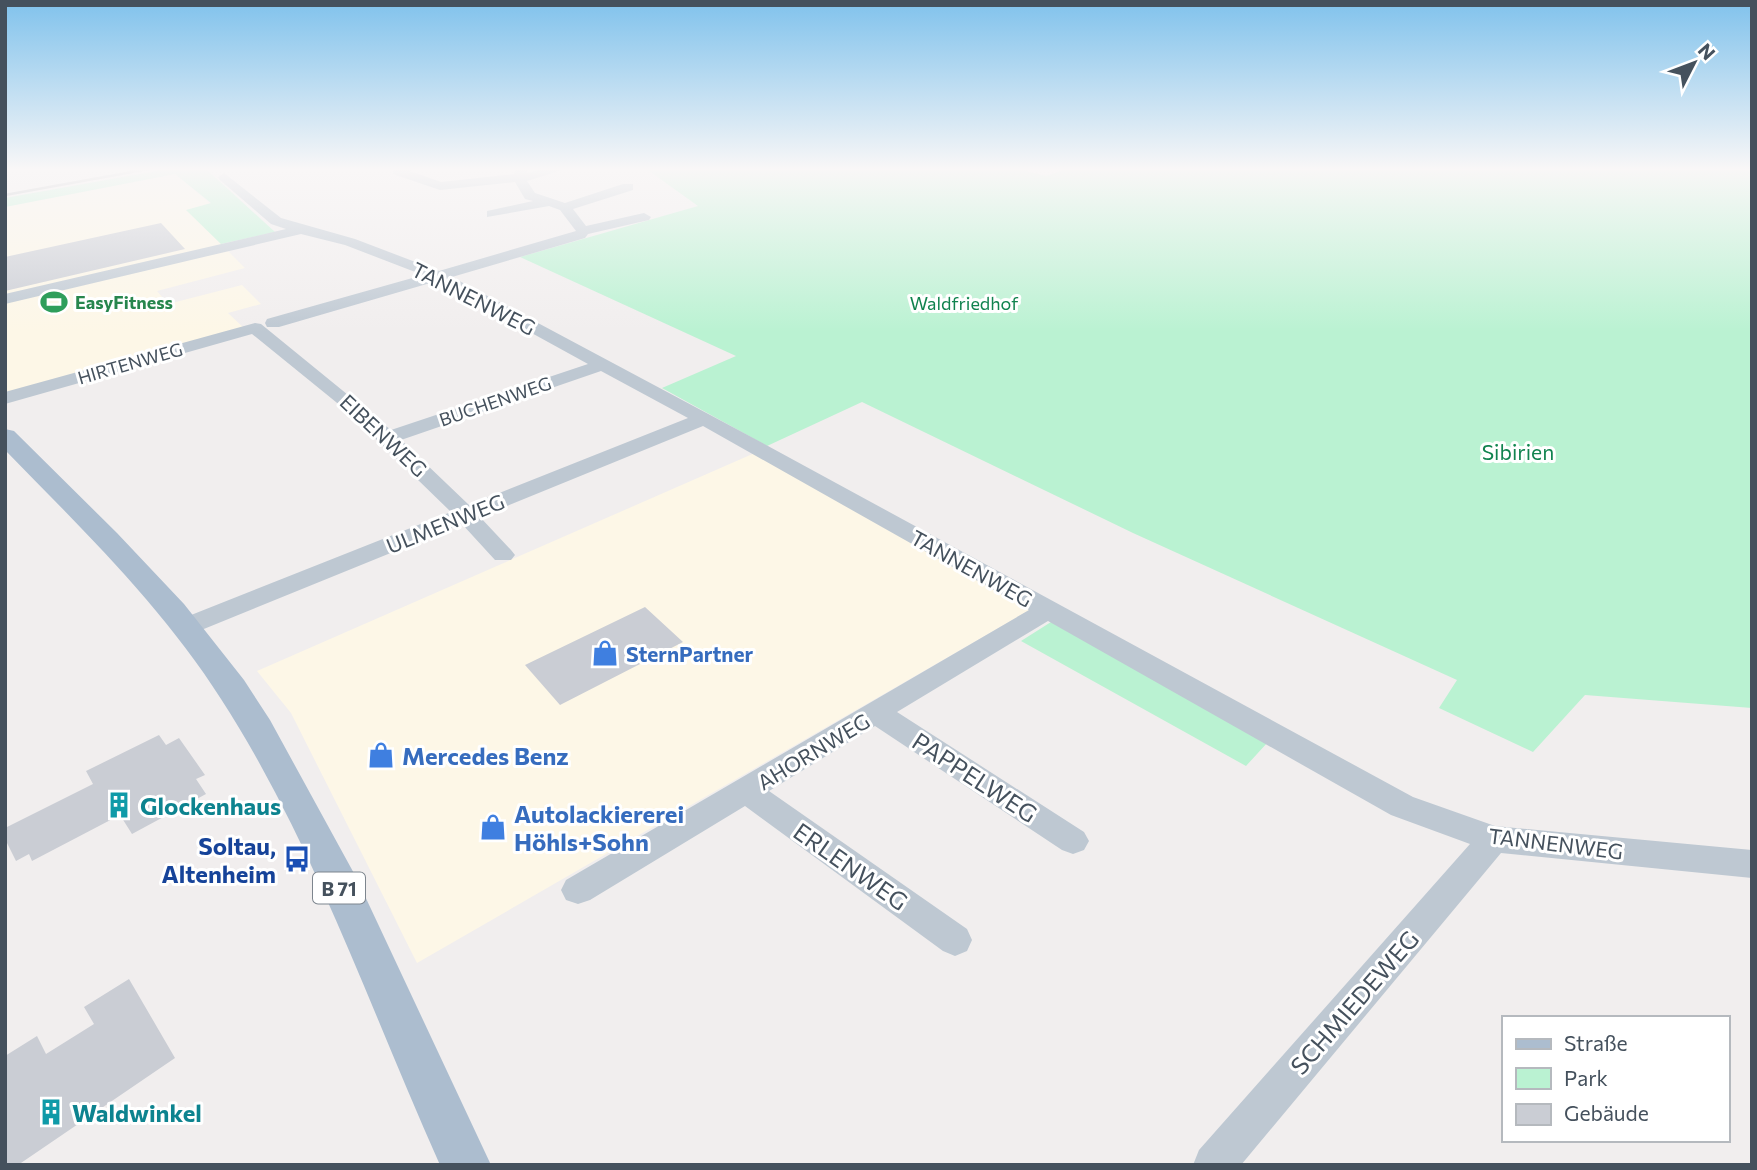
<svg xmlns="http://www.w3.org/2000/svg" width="1757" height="1170" viewBox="0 0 1757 1170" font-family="Commissioner,sans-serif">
  <rect width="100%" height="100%" fill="#f1eeee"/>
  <path fill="#fdf7e7" d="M175 174 211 204 187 210 245 268 157 291 168 304 242 285 261 304 228 313 245 329 5 396V207Z
    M757 452 1033 608 417 963 291 713 257 671Z"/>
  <path fill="#baf2d2" d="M173 168H205L275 232 221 244 186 210 211 203 175 174 5 207V198Z
    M645 168H1015L1046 176 1069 168H1752V708L1585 695 1533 752 1439 708 1457 680 1133 533 862 402 767 446 662 388 736 356 520 257 698 206Z
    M1051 622 1268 742 1246 766 1021 641Z"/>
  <path fill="#cacdd4" d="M161 223 185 249 5 291V257Z
    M645 607 683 642 560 705 525 665Z
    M159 735 166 745 179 738 205 775 196 779 206 794 132 834 120 815 32 861 29 854 16 861 5 839V828L93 784 86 771Z
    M129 979 175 1058 18 1165H5V1056L37 1036 46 1054 94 1024 84 1007Z"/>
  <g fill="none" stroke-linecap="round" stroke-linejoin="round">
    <path fill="#bec8d2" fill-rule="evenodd" d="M393 168H414L410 171 441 182 514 174 516 168H528L527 173 547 168H568L527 181 535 193 565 203 623 184H633V190L573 209 586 226 644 213 651 217 649 220 588 234 585 238 452 277 757 440 1413 797 1495 826 1752 850V878L1501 853 1241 1165H1193L1199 1150 1470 844 1391 815 1048 621 897 712 1084 832 1089 841 1084 850 1073 854 1062 850 875 726 769 791 967 929 972 940 967 951 955 956 943 951 745 806 590 900 578 904 566 900 561 890 566 880 1029 610 703 426 480 517 511 550 515 555 511 560H495L462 524 194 633 185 635 176 633 172 627 176 621 451 512 347 411 252 334 5 404V392L255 323 261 324 391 430 588 364 437 281 279 327H267L265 323 267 319 423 275 345 245 301 234 5 304V294L286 229 271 224 220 180 218 177 224 173 281 218 355 239 439 271 576 231 560 210 549 206 487 217V211L533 201 525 199 515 182 440 190 393 174ZM601 371 688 418 469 505 401 440Z"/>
    <path fill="#acbdcf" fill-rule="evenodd" d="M5 429 14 431 117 533 184 604 244 680 270 720 356 877 491 1165H440C370 1009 314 843 221 699 162 606 81 528 5 450Z"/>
    <path stroke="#b0b3b9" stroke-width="2.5" d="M5 195 154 168"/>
  </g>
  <linearGradient id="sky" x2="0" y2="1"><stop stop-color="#80c2ec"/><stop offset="0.51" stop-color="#f9f7f7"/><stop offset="1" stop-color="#f9f7f7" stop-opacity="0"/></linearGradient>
  <rect width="1757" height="332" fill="url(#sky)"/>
  <defs>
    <g id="stadium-bare" transform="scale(2.1)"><path d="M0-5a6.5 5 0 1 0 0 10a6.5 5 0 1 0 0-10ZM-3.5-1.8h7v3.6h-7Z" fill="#2e9e5b" stroke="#fff" stroke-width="2.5" paint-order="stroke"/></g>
    <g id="shop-bare" transform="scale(2.1)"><path d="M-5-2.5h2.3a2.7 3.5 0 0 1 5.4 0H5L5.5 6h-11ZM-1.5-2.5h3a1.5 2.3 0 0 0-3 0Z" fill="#3f7fe0" stroke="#fff" stroke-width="2.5" paint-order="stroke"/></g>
    <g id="building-bare" transform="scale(2.1)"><path d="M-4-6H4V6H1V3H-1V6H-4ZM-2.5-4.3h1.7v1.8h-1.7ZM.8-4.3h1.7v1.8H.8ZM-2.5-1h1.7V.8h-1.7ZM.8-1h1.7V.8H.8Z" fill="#0f9aa8" stroke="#fff" stroke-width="2.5" paint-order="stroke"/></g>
    <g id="bus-bare" transform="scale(2.1)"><path d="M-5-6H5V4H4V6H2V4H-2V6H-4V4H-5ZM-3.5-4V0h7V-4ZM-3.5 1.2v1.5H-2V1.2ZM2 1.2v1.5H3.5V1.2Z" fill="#1a4fb4" stroke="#fff" stroke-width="2.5" paint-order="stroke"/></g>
  </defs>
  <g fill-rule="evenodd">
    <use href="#stadium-bare" x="54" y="302"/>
    <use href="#shop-bare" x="605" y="653"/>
    <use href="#shop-bare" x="381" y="755"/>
    <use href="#building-bare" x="119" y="805"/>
    <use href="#shop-bare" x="493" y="827"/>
    <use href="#bus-bare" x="297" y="859"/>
    <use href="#building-bare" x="51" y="1112"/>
  </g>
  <g text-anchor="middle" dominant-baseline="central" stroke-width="6" stroke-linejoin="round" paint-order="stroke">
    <g font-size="18" font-weight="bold" fill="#27864d" stroke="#fff" text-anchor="start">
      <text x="75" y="302">EasyFitness</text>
    </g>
    <g font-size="18" fill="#11834f" stroke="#fff">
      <text x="964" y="303">Waldfriedhof</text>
    </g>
    <g font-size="18" fill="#45515d" stroke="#fff">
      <text transform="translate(130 363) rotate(-16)">HIRTENWEG</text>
      <text transform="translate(495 401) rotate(-19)">BUCHENWEG</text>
    </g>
    <rect fill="#fff" stroke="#7d858e" stroke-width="2" x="313" y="872.5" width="52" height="31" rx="5"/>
    <g font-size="19" font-weight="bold" fill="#45515d">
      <text x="339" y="888">B 71</text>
    </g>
    <g font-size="21" fill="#45515d" stroke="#fff">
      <text transform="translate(474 298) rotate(27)">TANNENWEG</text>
      <text transform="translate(384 435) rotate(43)">EIBENWEG</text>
      <text transform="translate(445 523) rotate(-22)">ULMENWEG</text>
      <text transform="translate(972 568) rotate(29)">TANNENWEG</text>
      <text transform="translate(813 751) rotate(-31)">AHORNWEG</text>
      <text transform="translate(1556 843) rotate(7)">TANNENWEG</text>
    </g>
    <g font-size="21" fill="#11834f" stroke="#fff">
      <text x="1518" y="451">Sibirien</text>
    </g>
    <g font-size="21" font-weight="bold" fill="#366cbe" stroke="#fff" text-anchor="start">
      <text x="626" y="653">SternPartner</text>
    </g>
    <g font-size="24" font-weight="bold" fill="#366cbe" stroke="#fff" text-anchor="start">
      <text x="402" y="755">Mercedes Benz</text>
      <text x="514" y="813">Autolackiererei<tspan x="514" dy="28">Höhls+Sohn</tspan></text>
    </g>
    <g font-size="24" fill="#45515d" stroke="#fff">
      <text transform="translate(975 777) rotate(33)">PAPPELWEG</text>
      <text transform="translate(851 866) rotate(35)">ERLENWEG</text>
      <text transform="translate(1354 1002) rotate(-49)">SCHMIEDEWEG</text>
    </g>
    <g font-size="24" font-weight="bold" fill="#0d838f" stroke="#fff" text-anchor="start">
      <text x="140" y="805">Glockenhaus</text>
      <text x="72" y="1112">Waldwinkel</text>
    </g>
    <g font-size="24" font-weight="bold" fill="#164399" stroke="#fff" text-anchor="end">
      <text x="276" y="845">Soltau,<tspan x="276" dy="28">Altenheim</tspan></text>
    </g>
  </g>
  <rect width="1757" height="1170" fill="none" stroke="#45515d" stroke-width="14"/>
  <rect x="1502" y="1016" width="228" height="126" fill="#ffffff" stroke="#b5b9be" stroke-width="2"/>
  <rect x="1516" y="1039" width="35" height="10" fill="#acbdcf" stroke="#b5b9be" stroke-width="2"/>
  <text x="1564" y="1051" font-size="21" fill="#45515d">Straße</text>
  <rect x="1516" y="1068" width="35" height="21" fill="#baf2d2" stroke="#b5b9be" stroke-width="2"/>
  <text x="1564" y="1086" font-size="21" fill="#45515d">Park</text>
  <rect x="1516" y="1104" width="35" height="21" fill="#cacdd4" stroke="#b5b9be" stroke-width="2"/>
  <text x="1564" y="1121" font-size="21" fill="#45515d">Gebäude</text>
  <g transform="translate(1694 63) rotate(48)" stroke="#ffffff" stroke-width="5" paint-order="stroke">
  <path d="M0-5L12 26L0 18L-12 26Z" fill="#45515d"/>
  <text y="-10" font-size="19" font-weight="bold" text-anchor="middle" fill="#45515d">N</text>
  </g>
</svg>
